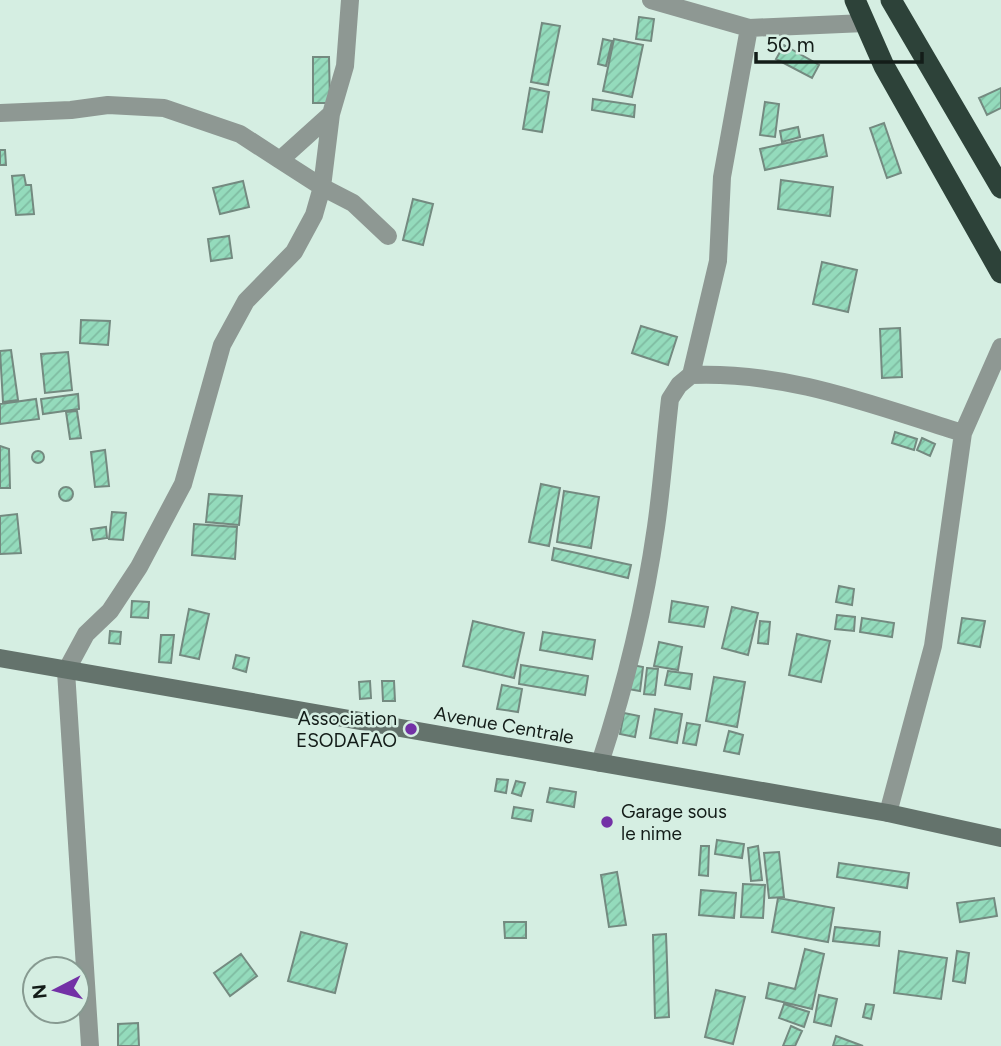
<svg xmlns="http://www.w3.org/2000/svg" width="1001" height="1046" viewBox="0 0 1001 1046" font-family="Figtree,sans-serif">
  <defs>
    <pattern id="building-hatch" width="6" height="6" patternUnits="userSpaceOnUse" patternTransform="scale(1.75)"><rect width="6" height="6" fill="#94dbbc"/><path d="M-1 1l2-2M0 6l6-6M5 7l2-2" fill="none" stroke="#7fbba1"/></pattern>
  </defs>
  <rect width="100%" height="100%" fill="#d5eee2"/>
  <path fill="url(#building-hatch)" stroke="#748a80" stroke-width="2" d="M639 17 654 19 651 41 636 39Z
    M542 23 560 26 548 85 531 82Z
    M603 39 612 41 606 66 598 64Z
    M614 39 643 45 632 97 603 91Z
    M784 45 819 65 812 78 776 59Z
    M313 57H329L330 103H313Z
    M530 88 549 92 542 132 523 129Z
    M1001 88V108L987 115 979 98Z
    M593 99 635 105 634 117 592 110Z
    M765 102 779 104 775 137 760 135Z
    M884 123 901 173 887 178 870 128Z
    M798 127 800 137 782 142 780 131Z
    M823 135 827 156 765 170 760 149Z
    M0 150H5L6 165H0Z
    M24 175 26 185H31L34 214 16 215 12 176Z
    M781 180 833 187 830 216 778 209Z
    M243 181 249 207 220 214 213 188Z
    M413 199 433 204 423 245 403 240Z
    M229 236 232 258 211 261 208 239Z
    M822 262 857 270 848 312 813 304Z
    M81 320 110 321 108 345 80 343Z
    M641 326 677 337 668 365 632 353Z
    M900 328 902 377 882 378 880 329Z
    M11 350 18 400 3 402 0 351Z
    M68 352 72 390 45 393 41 354Z
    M78 394 79 409 43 414 41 399Z
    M36 399 39 419 0 424V404Z
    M77 411 81 438 70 439 66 412Z
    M895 432 917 439 914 450 892 443Z
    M922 438 935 444 930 456 917 450Z
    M0 446 9 449 10 488H0Z
    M105 450 109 486 95 487 91 452Z
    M32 457a6 6 0 1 1 12 0a6 6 0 1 1-12 0Z
    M541 484 560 488 549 546 529 542Z
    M59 494a7 7 0 1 1 14 0a7 7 0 1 1-14 0Z
    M564 491 599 497 591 548 557 542Z
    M209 494 242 496 239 525 206 522Z
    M112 512 126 513 123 540 109 539Z
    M17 514 21 553 0 554V516Z
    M194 524 237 527 235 559 192 555Z
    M106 527 107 538 93 540 91 529Z
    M554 548 631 565 628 578 552 560Z
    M839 586 854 589 852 605 836 602Z
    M132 601 149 602 148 618 131 617Z
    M672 601 708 607 704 627 669 622Z
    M732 607 758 613 748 655 722 648Z
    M189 609 209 614 199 659 180 655Z
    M837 615 855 617 854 631 835 629Z
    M862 618 894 623 892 637 860 632Z
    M962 618 985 621 980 647 958 643Z
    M473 621 524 633 514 678 463 666Z
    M760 621 770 622 768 644 758 643Z
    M110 631 121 632 120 644 109 643Z
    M543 632 595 640 592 659 540 650Z
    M797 634 830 641 821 682 789 675Z
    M161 635H174L171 663 159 662Z
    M659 642 682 647 678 670 654 666Z
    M236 655 249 658 246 672 233 668Z
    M521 665 588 676 585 695 519 684Z
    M632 665 643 667 640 691 628 689Z
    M647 668 658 669 655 695 644 694Z
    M668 671 692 674 690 689 665 685Z
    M714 677 745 682 737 727 706 721Z
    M370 681 371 698 360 699 359 682Z
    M382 681H394L395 701H383Z
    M502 685 522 689 518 712 497 709Z
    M655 709 682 714 677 743 650 738Z
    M624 713 639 716 635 737 620 734Z
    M687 723 700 725 696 745 683 743Z
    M729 731 743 735 739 754 724 751Z
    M497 779 508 780 506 793 495 791Z
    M516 781 525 783 521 796 512 793Z
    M550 788 576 792 574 807 547 802Z
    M514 807 533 810 531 821 512 818Z
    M717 840 744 844 742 858 715 854Z
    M701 846H709L708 876 699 875Z
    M758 846 762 880 751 881 748 848Z
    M779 852 784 897 769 898 764 853Z
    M839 863 909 873 907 888 837 877Z
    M617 872 626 925 609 927 601 875Z
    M743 884 765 885 763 918 741 917Z
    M701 890 736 893 734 918 699 915Z
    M778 898 834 908 828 942 772 932Z
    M994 898 997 916 960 922 957 903Z
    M504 922H526V938H505Z
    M835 927 880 932 879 946 833 941Z
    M301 932 347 944 335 993 288 981Z
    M666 934 669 1017 655 1018 653 935Z
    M805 949 824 954 812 1009 766 998 769 983 795 989Z
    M899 951 947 958 941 999 894 993Z
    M957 951 969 953 965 983 953 981Z
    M241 954 257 976 230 996 214 973Z
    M716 990 745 997 733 1044 705 1037Z
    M819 995 837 999 831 1026 814 1022Z
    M784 1004 809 1012 804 1027 779 1018Z
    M866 1004 874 1005 871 1019 863 1017Z
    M138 1023 139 1046H118V1024Z
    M791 1026 802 1031 795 1046H783Z
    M836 1036 863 1046H833Z"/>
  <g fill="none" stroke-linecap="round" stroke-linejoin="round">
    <path stroke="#8e9893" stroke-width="18" d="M651 0 749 28 865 23
      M0 113 71 110 108 105 164 108 240 134 280 160 331 114 345 66 350 0
      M331 114 322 187 353 203 388 236
      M691 375 718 261 722 177 749 28
      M600 763C624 690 645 604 656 527 662 485 665 442 670 399L679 385 691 375C788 371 872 405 963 433L1001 347
      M888 813 933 646 963 433
      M90 1046 66 671 86 634 110 611 139 567 183 484 222 345 246 301 294 252 314 215 322 187 280 160"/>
    <path stroke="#64736c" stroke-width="18" d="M0 658 888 813 1001 838"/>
    <path stroke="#2d4239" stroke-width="21" d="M855 0 884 66 1001 273
      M891 0 1001 188"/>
  </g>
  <g fill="#7331a6" stroke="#d5eee2" stroke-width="2.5">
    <circle cx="411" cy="729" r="7"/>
    <circle cx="607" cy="822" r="7"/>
  </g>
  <g text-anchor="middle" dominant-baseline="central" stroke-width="5" stroke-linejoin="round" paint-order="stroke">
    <g font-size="19" fill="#131c18" stroke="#d5eee2" text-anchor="end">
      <text x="397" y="718">Association<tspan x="397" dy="22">ESODAFAO</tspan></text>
      <text x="621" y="811" text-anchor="start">Garage sous<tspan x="621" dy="22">le nime</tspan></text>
    </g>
    <g font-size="19" fill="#131c18" stroke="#d5eee2">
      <text transform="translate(504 725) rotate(10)">Avenue Centrale</text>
    </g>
  </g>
  <g transform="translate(56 990) rotate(264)"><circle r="33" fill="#d5eee2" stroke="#879a91" stroke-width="2"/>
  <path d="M0-5L12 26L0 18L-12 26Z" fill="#7331a6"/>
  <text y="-10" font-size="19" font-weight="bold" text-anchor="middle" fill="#131c18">N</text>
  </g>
  <path d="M756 52v10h166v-10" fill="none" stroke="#131c18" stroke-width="3.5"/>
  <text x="766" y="52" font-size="21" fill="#131c18" stroke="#d5eee2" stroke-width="5" paint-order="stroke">50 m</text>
</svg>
